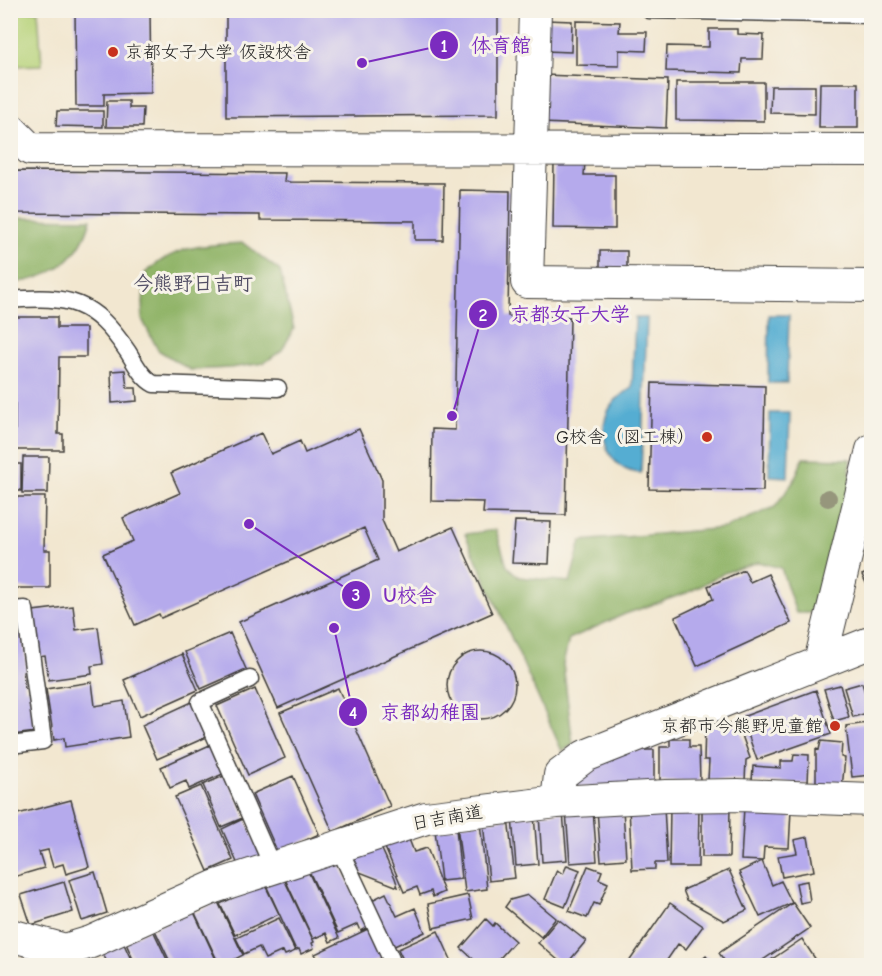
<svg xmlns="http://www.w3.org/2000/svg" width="882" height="976" viewBox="0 0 882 976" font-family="'Comic Neue','Klee One',sans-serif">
  <rect width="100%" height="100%" fill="#f7f3e8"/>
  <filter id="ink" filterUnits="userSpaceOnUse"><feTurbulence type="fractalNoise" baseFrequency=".0167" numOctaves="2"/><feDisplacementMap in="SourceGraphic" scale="12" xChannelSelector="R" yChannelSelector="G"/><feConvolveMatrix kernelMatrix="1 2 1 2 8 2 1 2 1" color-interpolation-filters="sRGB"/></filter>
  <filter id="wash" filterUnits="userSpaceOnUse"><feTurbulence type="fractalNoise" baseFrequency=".008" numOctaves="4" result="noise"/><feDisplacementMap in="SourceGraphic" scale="24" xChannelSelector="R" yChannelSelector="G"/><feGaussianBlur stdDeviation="1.35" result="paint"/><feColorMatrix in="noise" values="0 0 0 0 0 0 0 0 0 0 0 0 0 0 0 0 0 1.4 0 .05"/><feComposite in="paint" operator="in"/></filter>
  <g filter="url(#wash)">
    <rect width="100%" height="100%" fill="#f2e7d0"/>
    <path fill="#b6d278" stroke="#69774a" stroke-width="1.5" d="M11 10 38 11 42 65 11 66Z"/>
    <path fill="#90b468" stroke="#566842" stroke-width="1.5" d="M11 218 91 219C81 258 51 280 11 283Z
      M243 243 280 271 294 329 282 350 264 363 230 368 190 370 158 350 142 319 145 273C178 244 201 246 243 243Z
      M803 458 850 459 851 500 811 613H796L781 568 758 562 724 573 689 592 625 614 569 639 563 664 573 745 562 751 465 534 496 530 507 566 519 577 570 582 581 541 725 528 775 507 794 481Z"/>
    <path fill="#55add2" stroke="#386477" stroke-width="1.5" d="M769 315H789L787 383H768Z
      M635 318H647L641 473C609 473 594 432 611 406 616 398 624 393 632 388Z
      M770 413H790L788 477 769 476Z"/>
    <g id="blocks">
      <path fill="#b5aaec" d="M75 10H150L151 93 104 94V106H76Z
        M226 10H498V115L226 117Z
        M546 20 572 21 571 52 545 51Z
        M576 21 620 22 619 32H647L646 51 619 50V66L576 65Z
        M709 29H737V34L764 35 763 59H742L741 73 666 71 667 46 709 47Z
        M544 75 668 80 666 128 542 123Z
        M676 82H764V121L676 120Z
        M820 83H858V128H819Z
        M771 86H815V114L770 113Z
        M107 101H129V108H143L142 127H106Z
        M57 111H103V127L56 126Z
        M554 162H585L584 175H615V229L553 228Z
        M14 171 285 173 284 182 444 183 443 240H415V221L260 220V215L13 213Z
        M460 190 510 191 508 316 570 317 566 515 483 513 484 502 431 501 432 429 455 430Z
        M600 251H627V270H600Z
        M10 317H57V328H86V357H59L58 434H63V450H10V434H15V357H10Z
        M125 370 127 388H136L137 401 112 403 111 371Z
        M652 383 765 386 763 491 649 489Z
        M359 429 382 480V520L396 552 453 527 492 613 278 708 239 622 378 560 364 528 161 618 159 614 135 625 103 554 133 541 123 518 180 493 171 473 261 433 271 454 300 441 305 453Z
        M23 457H49L48 493H22Z
        M10 464H21V491H10Z
        M10 497H45L44 550H50V588H10Z
        M515 521 551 522 549 564 512 563Z
        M744 570 750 582 768 574 791 623 697 666 675 617 713 599 708 586Z
        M872 571V595L862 575Z
        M73 606 76 630 98 627 103 664 91 666 92 674 49 680 45 656 39 657 33 611Z
        M20 614 27 671 23 672 25 689 30 688 36 732 12 735 10 615Z
        M230 633 246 669 201 689 185 652Z
        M447 685a34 34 0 1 1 68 0a34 34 0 1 1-68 0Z
        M182 654 198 690 140 716 124 680Z
        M92 682 95 706 124 701 129 737 65 747 64 738 54 740 46 689Z
        M862 683 871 712 853 717 844 688Z
        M840 685 849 717 834 721 824 689Z
        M338 688 390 806 333 832 280 713Z
        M255 689 285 758 248 775 217 706Z
        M816 690 831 734 757 760 742 717Z
        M194 701 209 736 157 759 142 725Z
        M867 723 872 775 852 777 846 726Z
        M705 724H738L750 758 746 760 745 781 708 780 709 760H704Z
        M670 739H689V747H699L700 781 660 782V747H670Z
        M821 741 842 743 841 757 845 758 842 788 816 786V749L819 750Z
        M212 744 225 773 189 789 186 781 170 788 161 767Z
        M618 750H654V787H572V773Z
        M794 754 809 755 808 784 752 781 753 766 781 768V761H793Z
        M226 775 245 817 221 827 203 785Z
        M293 776 319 834 278 853 252 794Z
        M201 786 233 860 208 871 175 797Z
        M71 800 89 867 66 874 63 864 53 867 48 850 39 852 44 868 10 878V816Z
        M664 806 667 863H655V869L632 870 629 807Z
        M702 806 730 807 729 857H702Z
        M670 807H699L698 867H669Z
        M744 807 791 810 789 848 764 847 763 861 741 860Z
        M623 808 626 859 601 861 597 810Z
        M593 810 597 861 570 863 566 812Z
        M563 812 567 860 542 862 539 814Z
        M534 815 538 864 516 866 512 817Z
        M245 818 262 856 239 867 222 829Z
        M508 818 515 878 489 881 483 822Z
        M480 822 487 889 465 892 457 825Z
        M456 828 461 879 441 881 435 830Z
        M407 834 414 852 427 848 444 892 433 897 431 891 420 895 417 887 404 892 383 843Z
        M808 837 814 871 782 877 778 856 797 853 794 840Z
        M379 843 395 878 398 887 357 871 350 857Z
        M337 858 369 927 361 931 358 924 338 933 309 871Z
        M762 861 772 885 781 881 792 903 760 917 739 872Z
        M567 865 580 870 565 907 545 899 557 870 563 874Z
        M588 866 602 871 599 879 608 883 599 905 594 903 587 918 569 911Z
        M307 869 339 938 330 942 326 933 313 939 285 879Z
        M729 870 747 910 724 921 687 900 683 890Z
        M95 872 107 913 82 921 69 880Z
        M283 877 314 942 312 943 314 948 301 954 299 949 296 950 266 885Z
        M807 881 810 901 800 903 796 883Z
        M64 882 73 912 31 925 21 895Z
        M264 883 279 914 235 935 220 904Z
        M386 893 397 916 415 908 425 932 390 948 368 902Z
        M468 895 473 919 433 928 428 904Z
        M528 895 556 918 541 937 505 907 510 900Z
        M218 902 243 955 235 959 238 966H220L195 913Z
        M670 903 703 926 686 949 678 944 663 966H626Z
        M793 903 810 928 754 966H728L719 953Z
        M193 910 219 966H172L154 928Z
        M279 918 295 951 285 955 283 951 265 959 259 947 244 954 236 938Z
        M486 919 493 926 495 923 515 941 493 966H481L461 948Z
        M558 919 586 941 565 966 538 943Z
        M152 928 170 966H136L125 941Z
        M370 928 384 957 365 966 320 963 315 954Z
        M438 931 454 966H406L398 949Z
        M802 939 820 966H762Z
        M123 942 134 966H109L102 952Z
        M706 956 713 966H694Z"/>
    </g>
  </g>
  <g filter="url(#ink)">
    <use href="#blocks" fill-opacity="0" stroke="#3c3a37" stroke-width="1.5"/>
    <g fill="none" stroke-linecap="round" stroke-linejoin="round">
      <g stroke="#3c3a37" stroke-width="19">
        <path id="service" d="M649 10 872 15
          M10 300C70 295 93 300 128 352 135 363 142 378 154 384L278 388
          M10 610 25 609 43 741 10 745
          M250 679 200 702 273 868
          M338 846 391 959"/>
      </g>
      <g stroke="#3c3a37" stroke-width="34">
        <path id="minor" d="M535 10 527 282 872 286
          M10 129 30 149 872 150
          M820 662 872 450
          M557 802 560 775 585 756 872 642
          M10 935 65 950 91 942 214 887 426 818 557 802 666 796 738 795 872 800"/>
      </g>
      <use href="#service" stroke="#fff" stroke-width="16"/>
      <use href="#minor" stroke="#fff" stroke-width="32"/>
    </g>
    <circle fill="#96967c" cx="828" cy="498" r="9"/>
  </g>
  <g fill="#c8321e" stroke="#f7f3e8" stroke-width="2">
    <circle cx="113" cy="52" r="6"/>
    <circle cx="707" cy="437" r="6"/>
    <circle cx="835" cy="726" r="6"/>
  </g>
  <g text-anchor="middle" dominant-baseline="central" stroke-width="6" stroke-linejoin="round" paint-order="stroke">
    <g font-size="18" fill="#1c1c1c" stroke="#f7f3e8" text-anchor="end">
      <text x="125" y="52" text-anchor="start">京都女子大学 仮設校舎</text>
      <text x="695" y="437">G校舎（図工棟）</text>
      <text x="823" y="726">京都市今熊野児童館</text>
    </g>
    <g font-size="18" fill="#1c1c1c" stroke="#f7f3e8">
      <text transform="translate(447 818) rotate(-10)">日吉南道</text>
    </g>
    <g font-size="20" font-weight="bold" fill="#524e65" stroke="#f7f3e8">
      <text x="193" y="283">今熊野日吉町</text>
    </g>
  </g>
  <path fill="none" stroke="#7b2cbf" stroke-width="2" d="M362 63L444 45M452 416L483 314M249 524L356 595M334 628L353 712"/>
  <g fill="#7b2cbf" stroke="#f7f3e8" stroke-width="2">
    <circle cx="362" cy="63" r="6"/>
    <circle cx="452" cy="416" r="6"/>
    <circle cx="249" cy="524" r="6"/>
    <circle cx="334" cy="628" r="6"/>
    <circle cx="444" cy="45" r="15"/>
    <circle cx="483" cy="314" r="15"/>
    <circle cx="356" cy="595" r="15"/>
    <circle cx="353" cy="712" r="15"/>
  </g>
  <g font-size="18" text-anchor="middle" font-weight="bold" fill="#fff">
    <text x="444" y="52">1</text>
    <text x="483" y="321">2</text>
    <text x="356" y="601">3</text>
    <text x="353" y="719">4</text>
  </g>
  <g font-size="20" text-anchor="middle" font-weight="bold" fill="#7b2cbf" stroke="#f7f3e8" stroke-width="6" stroke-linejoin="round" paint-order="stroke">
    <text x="501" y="52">体育館</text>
    <text x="570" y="321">京都女子大学</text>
    <text x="410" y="602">U校舎</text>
    <text x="430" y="719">京都幼稚園</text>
  </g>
  <rect width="882" height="976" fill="none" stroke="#f7f3e8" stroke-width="36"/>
</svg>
